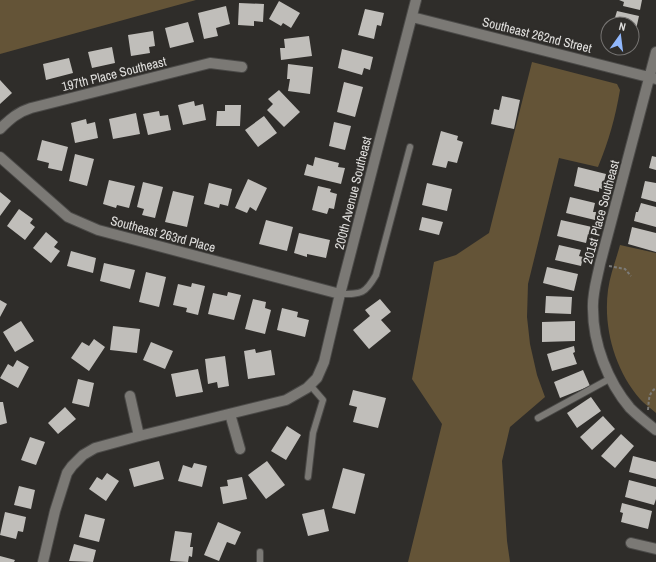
<svg xmlns="http://www.w3.org/2000/svg" width="656" height="562" viewBox="0 0 656 562" font-family="'Archivo Narrow',sans-serif">
  <rect width="100%" height="100%" fill="#2f2d2a"/>
  <path fill="#645437" d="M0 0H196L0 54Z
    M532 62 617 84 620 90C615 119 609 140 598 167L559 158 528 284 527 317 530 344 537 375 545 397 510 427 502 461 507 541 510 562H408L442 424 412 379 434 262 456 255 489 233Z
    M620 245 656 253V413C651 408 644 404 640 399 615 370 603 328 608 290 610 275 616 260 620 245Z"/>
  <path fill="#c0beba" d="M619 0H642L640 10 623 6 624 2Z
    M279 1 300 13 291 28 283 23 281 26 269 19Z
    M239 3 264 4 263 22 254 21V26L238 25Z
    M226 6 230 24 216 28 218 36 204 39 198 13Z
    M365 9 384 13 381 26 377 25 374 39 358 35Z
    M617 11 639 16 633 43 632 24H613Z
    M188 22 194 42 170 48 165 28Z
    M153 31 155 46 149 47 150 53 131 56 128 35Z
    M309 36 312 56 281 60 280 48H285L284 39Z
    M112 47 115 63 92 68 88 52Z
    M342 49 373 57 370 70 364 68 362 75 338 68Z
    M69 58 73 73 46 80 43 64Z
    M288 64 313 67 310 94 288 91 290 79H287Z
    M0 80 12 93 0 104Z
    M344 82 363 87 355 117 337 112Z
    M279 90 300 112 284 127 267 110 273 104 268 99Z
    M502 96 520 100 514 129 491 124 494 109 499 110Z
    M194 101 195 106 203 104 206 120 183 125 178 105Z
    M225 105H241L240 126H216L217 111H225Z
    M159 111 160 116 168 115 171 130 148 135 143 114Z
    M136 113 140 134 113 139 109 119Z
    M264 116 277 133 258 147 245 130Z
    M86 119 87 124 95 122 98 138 75 143 71 123Z
    M334 122 351 126 345 150 329 146Z
    M441 131 458 136 457 140 463 142 457 163 448 161 446 168 432 165Z
    M42 140 68 147 62 171 48 168 49 163 37 160Z
    M75 154 94 159 87 186 69 181Z
    M652 156 656 157V170L649 168Z
    M315 157 339 163 338 167 345 168 341 184 304 175 307 164 313 166Z
    M578 167 606 174 602 189 599 188V192L574 186Z
    M248 179 267 188 256 211 250 207 247 213 235 208Z
    M109 180 135 186 129 208 117 205 116 208 103 204Z
    M645 181 656 183V202L641 198Z
    M143 182 163 187 155 218 142 215 144 209 137 207Z
    M209 183 232 189 228 206 220 204 219 208 204 204Z
    M427 183 452 189 447 211 422 205Z
    M318 186 331 189 330 192 337 194 334 209 329 208 327 214 312 210Z
    M173 191 194 196 187 227 165 222Z
    M0 192 11 201 0 216Z
    M570 197 595 203 593 212H596L595 220 566 213Z
    M641 203 656 207V227L634 221 636 212H638Z
    M19 209 33 219 30 223 35 227 25 240 7 226Z
    M422 217 443 222 439 235 419 230Z
    M266 220 293 227 287 251 259 244Z
    M561 220 592 227 590 235 588 234 586 243 557 236Z
    M632 227 656 233V252L628 244Z
    M46 232 58 242 54 247 60 251 51 263 33 248Z
    M299 233 330 240 326 258 307 254V257L294 253Z
    M559 245 581 250 579 256 583 257 581 266 555 260Z
    M71 251 96 258 93 273 67 266Z
    M104 263 135 270 130 289 100 281Z
    M547 267 578 274 574 291 543 283Z
    M146 272 166 277 159 307 139 302Z
    M192 283 205 286 198 315 186 312 187 308 173 305 178 284 191 287Z
    M228 292 241 295 234 320 208 314 213 293 227 296Z
    M546 296 572 297 571 314 545 313Z
    M253 299 266 302 265 308 271 310 265 334 245 329Z
    M380 299 391 312 381 320 391 331 369 349 353 330 370 316 365 310Z
    M0 300 7 304 0 317Z
    M282 308 298 312 297 317 309 320 305 337 277 330Z
    M21 321 34 341 15 352 3 332Z
    M575 321V341L542 342V322Z
    M113 326 140 329 137 353 110 350Z
    M94 339 105 347 89 371 71 358 82 342 89 346Z
    M151 342 173 351 165 369 143 360Z
    M574 346 575 352 573 353 577 364 552 371 547 354Z
    M255 349 256 353 271 350 275 375 248 379 244 351Z
    M225 356 229 386 218 388 217 382 208 384 205 359Z
    M17 360 29 367 18 388 0 378 8 364 13 367Z
    M198 369 203 392 176 397 171 374Z
    M583 370 590 386 560 398 554 382Z
    M78 379 94 383 89 407 72 403Z
    M353 390 386 398 378 428 353 422 357 407 349 405Z
    M591 397 601 411 577 428 567 413Z
    M0 402H3L7 423 0 425Z
    M65 407 76 419 58 434 48 423Z
    M603 416 615 429 592 450 580 437Z
    M287 426 301 435 286 460 271 451Z
    M621 434 634 446 615 468 601 456Z
    M30 437 45 442 36 465 21 460Z
    M633 456 656 462V479L629 472Z
    M159 461 164 479 134 487 129 469Z
    M267 461 285 485 266 499 248 475Z
    M194 463 207 466 202 487 178 481 183 465 192 468Z
    M343 468 365 474 355 514 332 508Z
    M107 473 119 481 106 501 89 489 97 477 102 480Z
    M242 477 247 499 223 504 220 487 228 486 227 480Z
    M629 480 656 487V499L654 505 625 497Z
    M19 486 35 490 31 509 14 505Z
    M622 503 652 511 648 529 621 522 623 513 620 512Z
    M324 509 329 531 308 536 302 514Z
    M5 512 26 517 23 532 18 531 16 539 0 535Z
    M85 514 105 519 99 542 79 537Z
    M218 522 241 532 235 545 227 542 219 561 204 555Z
    M175 531 192 533 190 547H193L192 557 189 556 188 562 170 561Z
    M74 544 96 550 93 562 69 561Z
    M0 556 15 560 14 562H0Z"/>
  <g fill="none" stroke-linecap="round" stroke-linejoin="round">
    <g stroke="#4b4a48" stroke-width="8">
      <path id="lane" d="M340 294C362 294 365 294 376 275L410 147
        M538 418 611 378
        M308 477 313 433 323 400 310 385
        M260 552V562"/>
    </g>
    <g stroke="#4b4a48" stroke-width="12">
      <path id="street" d="M412 17 656 79
        M656 52 600 264C597 279 592 294 593 309 593 344 608 382 630 408 638 416 647 423 656 430
        M0 129C10 119 18 112 31 108L210 63 242 67
        M0 157 68 217 98 230 340 294
        M130 396 139 436
        M230 414 240 449
        M631 543 656 549
        M43 562 55 511 67 473 72 466 83 455 95 448 139 436 286 400 307 388 317 378 324 362 340 294 416 0"/>
    </g>
    <path stroke="#7c7b78" stroke-width="2" stroke-dasharray="3 2" stroke-linecap="butt" d="M609 266 625 269 631 276
      M648 410C649 401 648 393 656 388"/>
    <use href="#lane" stroke="#7b7975" stroke-width="6"/>
    <use href="#street" stroke="#7b7975" stroke-width="10"/>
  </g>
  <g text-anchor="middle" dominant-baseline="central" stroke-width="4" stroke-linejoin="round" paint-order="stroke">
    <g font-size="13" fill="#e0dfdd" stroke="#2f2d2a">
      <text transform="translate(537 35) rotate(14)">Southeast 262nd Street</text>
      <text transform="translate(114 74) rotate(-14)">197th Place Southeast</text>
      <text transform="translate(353 193) rotate(-76)">200th Avenue Southeast</text>
      <text transform="translate(601 212) rotate(-75)">201st Place Southeast</text>
      <text transform="translate(163 234) rotate(15)">Southeast 263rd Place</text>
    </g>
  </g>
  <g transform="translate(620 36) rotate(14)"><circle r="19" fill="#2f2d2a" stroke="#767472"/>
  <path d="M0-3L7 15L0 10L-7 15Z" fill="#91b8fd"/>
  <text y="-6" font-size="11" font-weight="bold" text-anchor="middle" fill="#e0dfdd">N</text>
  </g>
</svg>
